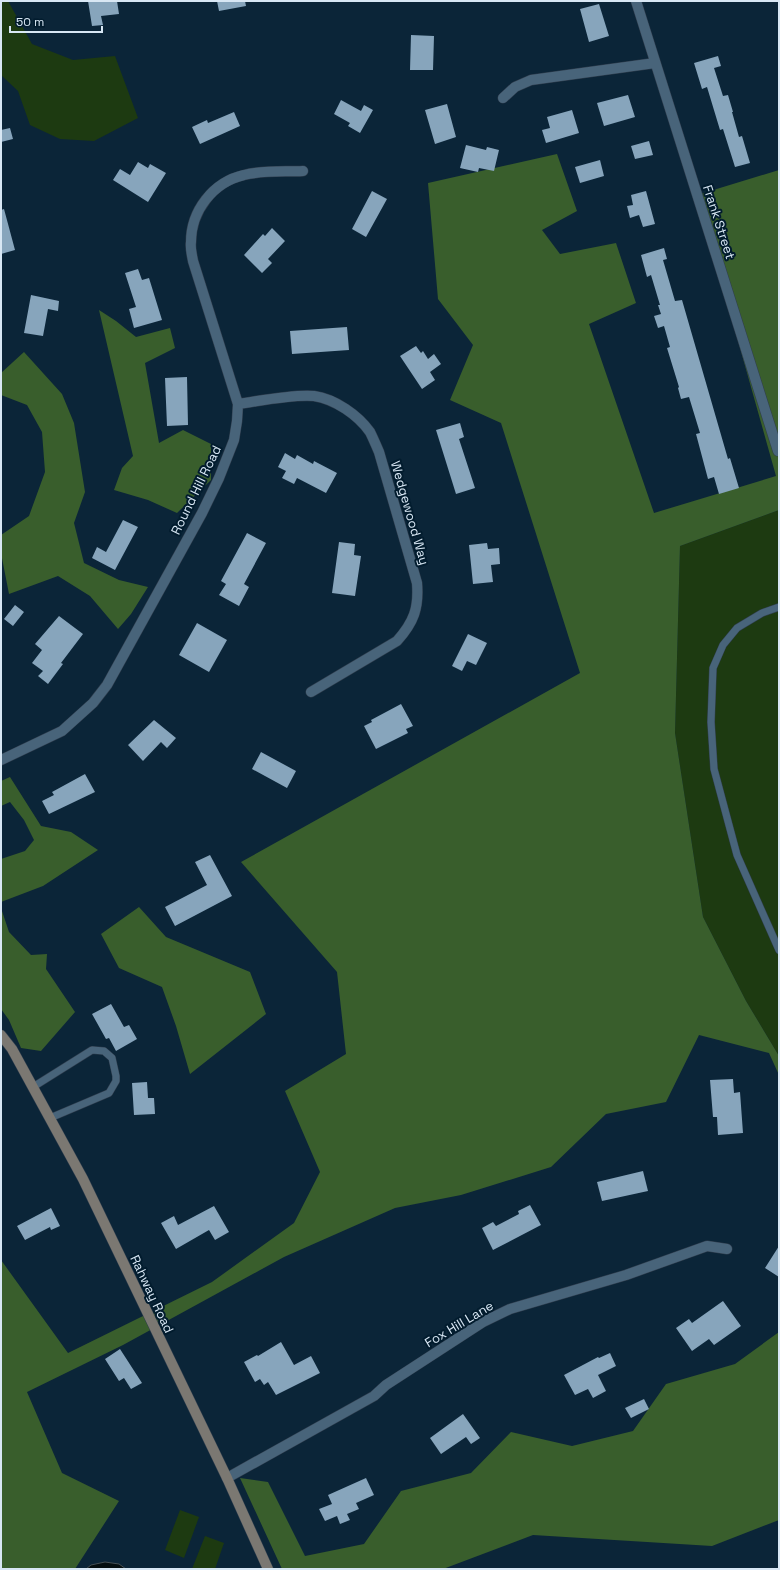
<svg xmlns="http://www.w3.org/2000/svg" width="780" height="1570" viewBox="0 0 780 1570" font-family="'Space Grotesk',sans-serif">
  <rect width="100%" height="100%" fill="#0b2538"/>
  <path fill="#1d3a11" d="M1 1H8L32 44 73 60 115 56 138 118 94 141 60 139 30 125 18 91 1 75Z
    M779 510V1056L746 1001 703 917 675 733 680 546Z
    M180 1510 199 1517 184 1558 165 1550Z
    M205 1536 224 1543 215 1569H192Z"/>
  <path fill="#395e2c" d="M557 154 577 211 542 230 560 254 616 243 636 303 589 324 654 513 776 476 697 195 779 170V510L680 546 675 733 703 917 746 1001 779 1056V1075L769 1053 699 1035 666 1102 606 1114 551 1167 461 1195 395 1208 284 1257 123 1345 27 1392 62 1473 119 1501 75 1569H1V1260L68 1353 212 1282 294 1223 320 1172 285 1091 346 1054 337 972 241 862 580 673 501 423 450 400 473 345 438 299 428 183Z
    M99 310 116 321 136 337 170 328 175 348 145 363 159 443 183 430 211 444V480L177 513 148 500 114 490 122 468 133 456Z
    M24 352 62 394 74 423 85 492 74 523 84 563 119 580 148 587 131 614 118 629 90 596 58 576 9 594 1 553V535L29 516 45 472 42 432 27 405 1 395V373Z
    M10 777 41 826 71 832 98 850 43 886 1 902V859L25 851 34 840 24 820 10 802 1 806V781Z
    M139 907 166 937 250 972 266 1014 190 1074 176 1026 162 987 119 968 101 934Z
    M1 908 9 932 31 955 47 954 46 969 75 1012 41 1051 21 1048 9 1020 1 1009Z
    M779 1332V1520L712 1546 533 1535 443 1569H282L240 1478 268 1482 305 1556 364 1544 401 1491 471 1473 511 1432 572 1446 633 1431 666 1384 735 1364Z"/>
  <path fill="#040e10" stroke="#444f54" d="M105 1562 119 1564 126 1569H86L91 1565Z"/>
  <path fill="#87a5bc" d="M88 1H117L119 14 101 16 103 25 92 26Z
    M217 1H245L246 6 219 11Z
    M599 4 609 36 589 42 580 9Z
    M411 35 434 36 433 70H410Z
    M718 56 721 66 714 68 723 96 728 95 733 112H732L739 137 742 136 750 163 735 167 723 129 720 130 707 87 702 89 694 63Z
    M628 95 635 117 604 126 597 103Z
    M341 100 361 111 364 105 373 110 360 133 348 126 350 123 334 114Z
    M447 104 456 137 435 144 425 110Z
    M572 110 579 133 546 143 542 130 550 128 547 117Z
    M234 112 240 126 200 144 192 127 207 120 208 123Z
    M10 128 13 139 1 142V130Z
    M649 141 653 155 635 159 631 146Z
    M466 145 486 150 487 147 499 150 494 171 479 168 478 172 460 168Z
    M600 160 604 176 580 183 575 167Z
    M138 162 148 168 150 164 166 173 148 202 113 180 120 169 130 175Z
    M372 191 387 199 366 237 352 229Z
    M646 191 655 224 643 227 639 215 630 218 627 206 633 205 631 195Z
    M4 209 15 250 1 254V210Z
    M272 228 285 241 268 259 272 263 262 273 244 255 263 234 265 236Z
    M664 248 667 259 663 260 675 301 682 300 728 459 730 458 739 488 719 494 714 477 708 479 696 434 700 433 689 397 681 399 678 388 679 387 667 348 670 347 664 326 658 328 654 316 661 314 658 305H660L651 275 647 277 641 255Z
    M138 269 142 280 149 278 162 320 134 328 129 309 136 307 125 273Z
    M31 295 59 301 58 311 48 309 43 336 24 333Z
    M347 327 349 350 292 354 290 331Z
    M416 346 421 353 423 351 428 359 434 354 441 364 430 372 435 380 422 389 400 356Z
    M187 377 188 425 167 426 165 378Z
    M460 423 464 437 459 439 475 488 456 494 436 430Z
    M285 453 295 459 297 455 313 464 314 461 337 473 326 493 297 478 294 484 282 478 286 471 278 467Z
    M123 520 138 527 115 570 92 558 97 547 106 552Z
    M247 533 266 543 244 584 249 587 239 606 219 595 226 584 221 581Z
    M339 542 355 544 354 555 361 556 355 596 332 593Z
    M487 543 488 549 499 548 500 564 491 565 493 582 473 584 469 545Z
    M15 605 24 612 13 626 4 619Z
    M59 616 83 634 61 663 63 664 48 684 38 676 43 671 32 663 42 650 35 644Z
    M197 623 227 640 209 672 179 655Z
    M468 634 487 643 476 665 467 661 462 671 452 666Z
    M401 704 413 726 406 729 408 733 376 749 364 726 372 722 371 720Z
    M154 720 176 738 167 748 161 742 143 761 128 745Z
    M261 752 296 771 287 788 252 769Z
    M85 774 95 792 49 814 42 801 54 795 52 792Z
    M210 855 232 896 175 926 165 907 207 885 195 862Z
    M111 1004 124 1027 129 1025 137 1039 116 1051 109 1038 106 1039 92 1014Z
    M733 1079 734 1093 740 1092 743 1133 718 1135 717 1117H713L710 1080Z
    M147 1082 148 1098H154L155 1114 134 1115 132 1083Z
    M643 1171 648 1191 602 1201 597 1182Z
    M530 1205 541 1225 493 1250 482 1228 493 1222 496 1226 519 1214 518 1211Z
    M214 1206 229 1232 215 1240 209 1230 176 1249 161 1223 174 1216 178 1225Z
    M51 1208 60 1226 51 1230 50 1227 25 1240 17 1226Z
    M779 1246V1277L765 1268Z
    M723 1301 741 1326 714 1345 709 1339 692 1351 676 1328 689 1319 692 1323Z
    M281 1342 294 1365 311 1356 320 1373 276 1395 268 1382 264 1385 260 1379 255 1382 244 1362 257 1355 258 1356Z
    M120 1349 142 1383 131 1389 124 1378 119 1381 105 1359Z
    M610 1353 616 1366 598 1375 606 1391 593 1398 588 1389 575 1395 564 1375 598 1357 599 1358Z
    M644 1399 649 1409 631 1418 625 1408Z
    M463 1414 480 1438 471 1444 466 1437 441 1454 430 1438Z
    M366 1478 374 1495 356 1503 359 1509 347 1514 350 1520 340 1524 337 1516 325 1521 319 1509 332 1504 328 1495Z"/>
  <g fill="none" stroke-linecap="round" stroke-linejoin="round">
    <g stroke="#303e4e" stroke-width="8">
      <path id="lane" d="M779 607 762 613 737 628 723 645 713 668 711 722 714 769 737 855 779 950
        M33 1087 92 1050 104 1051 112 1058 116 1076V1081L109 1093 50 1118"/>
    </g>
    <g stroke="#303e4e" stroke-width="11">
      <path id="street" d="M636 1 778 451
        M503 98 515 87 531 80 655 63
        M238 404C260 401 292 394 314 396 335 399 358 415 370 432 373 438 376 445 379 452L417 583C419 608 414 622 397 641L311 692
        M1 760 62 731 93 703 107 685 202 513 219 478 234 440 237 421 238 404 193 261C192 255 190 248 191 242 191 211 213 182 244 175 264 170 284 172 303 171
        M227 1478 374 1396 386 1385 483 1322 510 1309 626 1275 707 1246 727 1249"/>
    </g>
    <g stroke="#303e4e" stroke-width="11">
      <path id="secondary" d="M1 1035 12 1049 83 1179 227 1478 268 1569"/>
    </g>
    <use href="#lane" stroke="#48647a" stroke-width="7"/>
    <use href="#street" stroke="#48647a" stroke-width="10"/>
    <use href="#secondary" stroke="#7b7872" stroke-width="10"/>
  </g>
  <g text-anchor="middle" dominant-baseline="central" stroke-width="4" stroke-linejoin="round" paint-order="stroke">
    <g font-size="13" fill="#d8e7f4" stroke="#021c2e">
      <text transform="translate(719 222) rotate(72)">Frank Street</text>
      <text transform="translate(196 490) rotate(-64)">Round Hill Road</text>
      <text transform="translate(410 513) rotate(74)">Wedgewood Way</text>
      <text transform="translate(152 1294) rotate(65)">Rahway Road</text>
      <text transform="translate(459 1324) rotate(-31)">Fox Hill Lane</text>
    </g>
  </g>
  <rect width="780" height="1570" fill="none" stroke="#d8e7f4" stroke-width="4"/>
  <path d="M10 26v6h92v-6" fill="none" stroke="#d8e7f4" stroke-width="2"/>
  <text x="16" y="26" font-size="12" fill="#d8e7f4" stroke="#021c2e" stroke-width="3" paint-order="stroke">50 m</text>
</svg>
